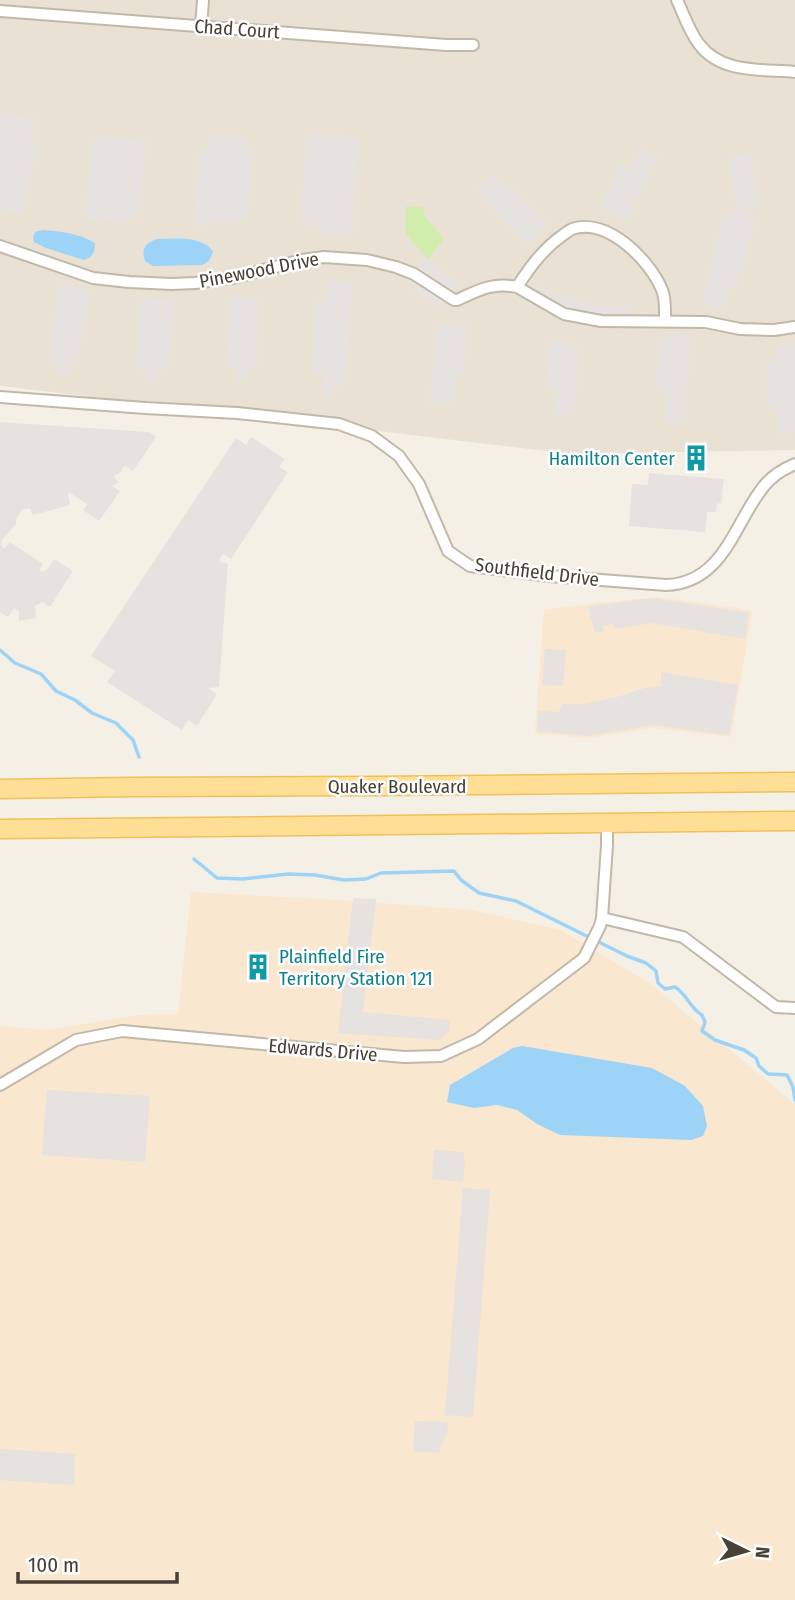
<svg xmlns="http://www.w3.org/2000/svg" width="795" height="1600" viewBox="0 0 795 1600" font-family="'Fira Sans Condensed',sans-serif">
  <rect width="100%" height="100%" fill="#f5f0e6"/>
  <path fill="#e9e2d4" d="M0 0H795V450L572 454 0 386Z"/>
  <path fill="#f9e7cf" d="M658 597 751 610 752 613 731 737 653 728 587 738 539 734 535 731 544 610 595 603Z
    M191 892 340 900 472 910 561 930 651 984 795 1104V1600H0V1026L46 1030 137 1015 178 1014Z"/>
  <path fill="#d0edab" d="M406 206 423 207 425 217 444 239 428 259 406 234Z"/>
  <path fill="#e5e2df" d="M0 113 35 119 31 138 38 142 22 215 16 212 0 210Z
    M209 133 245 137V148L253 149 247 220 206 223 198 226 195 214 200 149 208 150Z
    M307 133 358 137 352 233 327 236 312 224 305 225 301 212Z
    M103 136 146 142 138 217 130 216 127 223 94 219 88 221 86 206 93 139 102 140Z
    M641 147 658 156 627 221 601 207 621 164 631 168Z
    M751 154 758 204 749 205 747 214 756 216 736 289 728 287 722 310 703 303 725 213 735 215 737 208 729 157Z
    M492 175 506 189 511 185 548 223 528 245 475 188Z
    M424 258 459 284 443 310 413 290 419 265Z
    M328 280 352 283 345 385 334 384V398L323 396 324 374 313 373 317 300 327 301Z
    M59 284 81 288V291L89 293 77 364 70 363 67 376 57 375 58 362 50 361Z
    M538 285 562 296 589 304 610 306 628 305V327L580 323 558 319 528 303Z
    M141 298 175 302 169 370 159 368 157 381 146 382 147 371 136 370Z
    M230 299H259L256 368 248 367 247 380 236 379 237 366H227Z
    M438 325 467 326 463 375H455L453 404 430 402Z
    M668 333 691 334 684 423H665L667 388 656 387 660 338 667 339Z
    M550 341 572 342V349L579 350 575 412H568L567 416 555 415 557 388 546 387Z
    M779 343H795V432L779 433V409H768L767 360H779Z
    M0 422 149 432 156 437 133 471 126 466 123 467 121 472 114 476 118 483 112 486 120 491 99 521 83 510 87 504 70 493 68 494 70 505 33 515 30 508 22 510 16 519V524L2 540 1 545 4 549 10 542 43 564 39 569 42 572 48 569 54 559 73 571 50 607 42 602 35 606 36 618 19 621V611L14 608 8 617 0 612Z
    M251 437 285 459 279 467 288 472 231 559 224 554 220 557V562L228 564 219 687 208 688 217 694 197 726 188 720 182 730 107 682 115 671 91 656 236 438 246 445Z
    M649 473 724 479 721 504 717 503 716 512H707L705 532 629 526 632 484 648 485Z
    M644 599H658L749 613 745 639 652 623 615 629 613 624 602 626 604 631 595 633 588 607Z
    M545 649 566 650 563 686 542 685Z
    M661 672 738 685 729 735 654 725 587 736 537 731 538 711 559 712 562 704H584L617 697 645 688 661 687Z
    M353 898 376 899 363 1012 450 1020 449 1031 439 1040 338 1033Z
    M47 1090 150 1096 145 1162 42 1155Z
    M434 1150 463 1152 465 1161 463 1182 432 1179Z
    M463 1188 490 1190 473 1417 445 1415Z
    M415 1421 447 1422 448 1433 440 1446V1453L413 1451Z
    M0 1449 75 1454 74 1485 0 1480Z"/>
  <path fill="#9dd3f7" d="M43 230C61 231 80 234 95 243 95 252 93 257 84 260L46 248 34 242 33 237 35 232Z
    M157 239C175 239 200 235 213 251 211 259 209 262 202 265L153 266 145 261C141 249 145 243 157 239Z
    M522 1046 652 1068 685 1086 703 1106 707 1126 703 1136 691 1140 560 1135 537 1124 517 1110 497 1105 474 1108 447 1102 450 1085 513 1048Z"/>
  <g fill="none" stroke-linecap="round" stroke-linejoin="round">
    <path stroke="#9dd3f7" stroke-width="3.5" d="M0 650 15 663 41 674 56 691 75 700 92 713 116 723 133 740 139 757
      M194 859 217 878 243 879 288 874 315 875 344 880 366 879 381 873 454 871 461 880 479 893 516 901 627 956 646 963 656 971 658 983 665 989 675 987C688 995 690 1009 702 1015L705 1022 702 1031 715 1040 744 1050 756 1058 759 1066 768 1074 787 1075 793 1087 795 1100"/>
    <g stroke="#c1b8a8" stroke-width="14">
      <path id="street" d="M677 0C684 15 689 31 699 44 721 74 762 69 795 72
        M0 11 446 45H473
        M201 27 203 0
        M0 246 93 278 129 282 172 284 195 283 237 277 302 260 324 257 367 260 396 267 414 274 454 300H457C479 290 493 282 517 287L564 314 601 321 706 322 740 329 774 330 795 327
        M517 287C530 267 543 249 563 235 563 235 571 229 572 229 607 217 650 260 662 290 666 299 665 312 665 322
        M0 397 145 408 237 413 339 424 372 436 399 456 419 484 448 551 470 566 549 576 666 585C724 583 734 523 764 486 772 476 783 469 795 464
        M607 823V845L602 918 683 937 776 1007 795 1008
        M0 1085 76 1040 122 1031 404 1057 441 1056 478 1039 584 958 600 926 602 918"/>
    </g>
    <g stroke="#efc05a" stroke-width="21">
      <path id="primary" d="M0 789 131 787 377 786 795 782
        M0 829 795 821"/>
    </g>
    <use href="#street" stroke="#fff" stroke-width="10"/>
    <use href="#primary" stroke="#ffdf95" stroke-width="18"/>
  </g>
  <defs>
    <g id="building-bare" transform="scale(2.1)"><path d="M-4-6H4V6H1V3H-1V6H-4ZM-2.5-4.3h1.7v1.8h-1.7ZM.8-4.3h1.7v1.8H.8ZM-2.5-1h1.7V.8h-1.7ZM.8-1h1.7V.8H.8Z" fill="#0f9aa8" stroke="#fff" stroke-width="2.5" paint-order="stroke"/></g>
  </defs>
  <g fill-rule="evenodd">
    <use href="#building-bare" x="696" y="458"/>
    <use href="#building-bare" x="258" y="967"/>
  </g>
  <g text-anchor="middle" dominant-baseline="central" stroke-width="5" stroke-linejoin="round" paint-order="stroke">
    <g font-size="19" fill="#484035" stroke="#fff">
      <text transform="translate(237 29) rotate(4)">Chad Court</text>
      <text transform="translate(259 270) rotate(-11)">Pinewood Drive</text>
      <text transform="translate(537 572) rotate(7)">Southfield Drive</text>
      <text x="397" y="786">Quaker Boulevard</text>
      <text transform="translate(323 1050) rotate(5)">Edwards Drive</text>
    </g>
    <g font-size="19" fill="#0d838f" stroke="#fff" text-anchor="end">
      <text x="675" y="458">Hamilton Center</text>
      <text x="279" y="956" text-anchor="start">Plainfield Fire<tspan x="279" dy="22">Territory Station 121</tspan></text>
    </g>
  </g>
  <g transform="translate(746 1551) rotate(95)" stroke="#ffffff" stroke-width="5" paint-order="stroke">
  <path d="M0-5L12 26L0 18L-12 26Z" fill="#484035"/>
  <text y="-10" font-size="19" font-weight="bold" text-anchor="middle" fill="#484035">N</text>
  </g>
  <path d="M18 1572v10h159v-10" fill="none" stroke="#484035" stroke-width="3.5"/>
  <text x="28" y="1572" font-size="21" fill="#484035" stroke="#ffffff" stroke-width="5" paint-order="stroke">100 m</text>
</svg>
